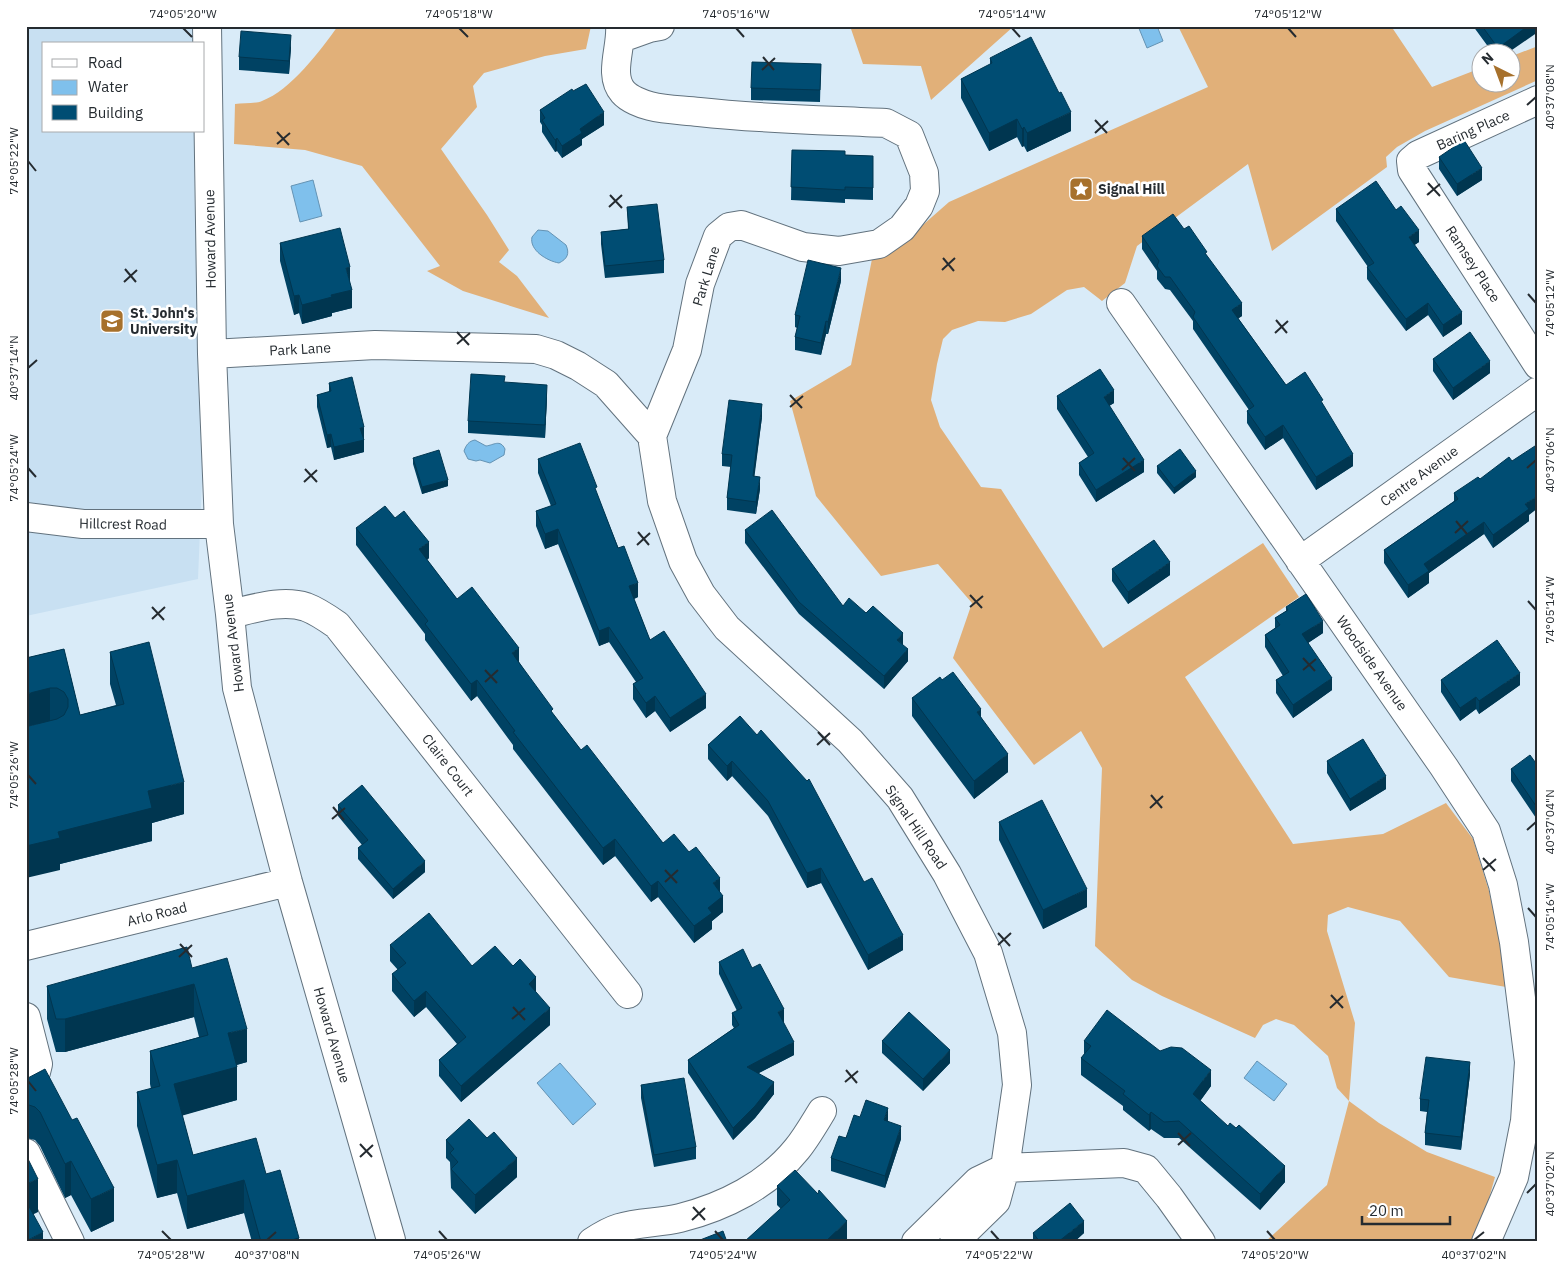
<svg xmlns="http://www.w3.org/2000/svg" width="1564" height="1268" viewBox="0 0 1564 1268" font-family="'IBM Plex Sans',sans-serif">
  <rect width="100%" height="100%" fill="#d9ebf8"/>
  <path fill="#c8e0f2" d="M26 26H196V44H44V131H194V183L203 458 198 579 26 616Z"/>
  <path fill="#e1b079" d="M338 26H591L586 49 545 56 484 73 473 86 477 107 441 149 487 215 509 250 499 262 517 276 549 318 463 291 427 271 440 266 362 166 305 150 234 144 235 104C243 103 255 104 262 101 291 90 320 51 338 26Z
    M850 26H1014L931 100 921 66 863 64Z
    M1178 26H1391L1432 87 1481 68 1482 82H1512V56L1538 46V80L1425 131 1397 147 1386 157 1387 167 1272 251 1248 164 1137 246 1125 283 1102 301 1084 287 1067 290 1031 314 1005 322 978 321 952 330 943 339 937 364 931 400 940 427 981 487 1001 489 1103 648 1263 543 1299 597 1185 677 1293 844 1383 834 1446 803 1473 839 1489 891 1500 940 1506 987 1449 977 1400 921 1348 907 1328 915 1327 931 1355 1023 1349 1101 1379 1123 1427 1152 1495 1177 1484 1216 1472 1242H1265L1327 1185 1349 1101 1337 1088 1328 1056 1294 1025 1276 1019 1263 1025 1255 1038 1162 996 1132 980 1095 946 1102 768 1081 731 1034 765 953 658 972 603 938 564 881 576 816 496 790 401 851 365 872 259 908 238 949 202 1208 87Z"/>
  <path fill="#7fc0ec" stroke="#6493b4" d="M1138 26H1157L1163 41 1147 48Z
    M313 180 322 216 300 222 291 186Z
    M538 230 548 231 566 245C570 254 567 259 559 263 547 261 529 250 532 237Z
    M475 440 486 446C494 445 500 439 505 449L504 455 490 463 480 460 476 461 468 459 464 451C466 445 469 441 475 440Z
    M1257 1061 1287 1084 1274 1101 1244 1078Z
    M560 1063 596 1104 573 1125 537 1083Z"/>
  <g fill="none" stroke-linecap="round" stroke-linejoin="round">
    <g stroke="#62727e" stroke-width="30">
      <path id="minor" d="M207 26 212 354 219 524 230 614 237 688 288 882 391 1240 390 1242
        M620 26C622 47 608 75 623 92 629 99 642 104 650 106 666 110 683 110 699 112 761 119 824 120 886 123L909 135 924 173 925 191 919 206 902 228 879 244 839 251 803 247 741 225 729 227 718 236 700 284 687 350 652 436
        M621 38 649 28 660 26
        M1538 100 1418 155 1411 161 1412 170 1538 365
        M1121 303 1444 767 1486 831 1503 885 1514 942 1529 1062 1525 1121 1514 1177 1486 1242
        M212 354 375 345 536 349 556 355 578 366 606 384 652 436
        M652 436 662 501 683 561 701 594 727 628 850 741 900 798 947 874 988 953 1012 1033 1017 1085 1005 1168 978 1181 916 1242
        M26 517 83 524H219
        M1300 561 1538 391
        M230 614C253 609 282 599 306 607 317 611 327 618 337 625L628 994
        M26 946 288 882
        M26 1017 38 1064 36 1072 26 1082
        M26 1153 70 1242
        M592 1242C601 1236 609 1231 619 1228 638 1222 660 1223 680 1218 724 1207 768 1185 797 1149 806 1138 814 1124 822 1111
        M954 1242 996 1201 1005 1168 1124 1163 1146 1169 1169 1197 1201 1242"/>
    </g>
    <use href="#minor" stroke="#fff" stroke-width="28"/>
  </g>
  <path fill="#004263" d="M1473 26H1538L1509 52H1492Z
    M291 47 289 74 239 70V57Z
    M990 58 1071 131 1027 152 1024 146 1022 147 1017 137 989 151 961 98V79L990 65Z
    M821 64 820 102 751 100V88Z
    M573 91 604 125 582 139V145L562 158 557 151 555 152 542 132V125L540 122V110Z
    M792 150 845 155 873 156V200L845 199V203L791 200Z
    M1439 157 1482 180 1457 196 1439 169Z
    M627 207 664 260V273L605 278 601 244V232L628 229Z
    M1336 209 1419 242 1414 245 1462 324 1443 337 1428 315 1406 331 1367 279V267H1368L1336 221Z
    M1184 229 1207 256 1242 316 1238 318 1286 385 1323 405 1353 466 1316 490 1283 438 1265 450 1247 423V411L1249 410 1193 329V321L1170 290 1165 289 1157 279V271L1142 249V236Z
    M280 243 350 283 352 308 332 313V316L302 324 299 313 294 315 280 261Z
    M841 281 828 334H826L821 355 795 350V337L797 328 795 327V315Z
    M1433 359 1490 373 1453 400 1433 371Z
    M329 383 364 439V452L334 460 331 447 327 448 317 407V395L329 392Z
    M1057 396 1114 403 1109 406 1144 472 1096 502 1079 475V463L1088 457 1057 409Z
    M547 397 545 438 468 433V421Z
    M762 417 754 476 760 489 756 514 727 510V498L731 467 722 466V454Z
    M413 458 448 486 422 494 413 464Z
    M538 459 597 494 638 597 634 599 650 640 706 708 670 732 655 711 646 718 633 699V684L636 682 609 642 599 646 558 544 545 549 536 526V511L551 506 538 473Z
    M1157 466 1196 477 1174 494 1157 473Z
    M1480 479 1529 515V521L1493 548 1484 534 1429 573V583L1408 598 1384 563V550L1454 501V493Z
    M395 518 429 558 427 560 457 599 519 662 553 714 581 750 663 843 720 892 723 912 712 921V929L694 943 658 897 651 902 615 856 603 865 513 749V745L477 696 471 701 425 640V634L356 545V528Z
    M745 530 843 606 866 613 903 645 908 661 884 689 799 614 745 543Z
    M1112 569 1170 575 1128 604 1112 581Z
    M1286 607 1323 633 1308 643 1332 690 1293 718 1276 693V680L1283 676 1265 647V635L1275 628V618L1286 611Z
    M64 649 80 715 116 705 110 684V652L184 814 152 823V841L60 864V870L26 658Z
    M942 680 981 717 1008 772 974 799 912 716V698Z
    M1441 680 1520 685 1479 714 1476 709 1460 721 1441 692Z
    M740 716 864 882 903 950 868 970 821 883 807 888 768 816 732 776 727 781 708 759V745Z
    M1327 761 1386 789 1350 811 1327 773Z
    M1538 766V821L1511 781V769Z
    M338 805 425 872 393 899 358 859V848L362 845 338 816Z
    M999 822 1087 907 1043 929 999 840Z
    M390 945 472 966H513L536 992 550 1025 461 1102 439 1076V1060L457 1044 426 1007 414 1017 392 991V974L398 970 390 961Z
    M719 962 752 968 784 1022H783L794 1055 759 1073 774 1094 755 1118 733 1140 688 1073V1060L734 1028 732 1025V1013L737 1011 719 974Z
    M192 968 247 1062 237 1065V1100L182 1115 193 1155 266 1174 299 1242H252L244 1213 187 1229 177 1193 157 1198 137 1126V1092L151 1089 150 1084V1051L199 1037 194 1017 65 1052H56L47 1019V986Z
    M882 1041 950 1063 923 1091 882 1053Z
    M1084 1041 1160 1051 1211 1086 1200 1101 1285 1182 1260 1210 1179 1138H1164L1151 1129 1149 1131 1123 1110V1106L1081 1075V1058L1084 1054Z
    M1470 1074 1461 1150 1425 1145V1133L1427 1112 1420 1111V1099Z
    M26 1079 114 1221 91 1232 71 1195 65 1198 40 1146 35 1140 26 1138Z
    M641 1085 696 1147V1159L654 1167 641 1098Z
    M860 1117 888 1120 887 1122 901 1139 885 1188 831 1171V1158Z
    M446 1140 517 1177 475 1214 451 1188 450 1162 446 1158Z
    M777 1186 847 1239 845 1242H744L781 1209 777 1205Z
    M1033 1233H1084L1074 1242H1033Z"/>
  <path fill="#003650" d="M1528 26H1538V32L1509 52H1498V48Z
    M291 35V47L289 74V61Z
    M604 112V125L582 139V145L562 158V146L580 129Z
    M1071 112V131L1027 152V133Z
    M1017 119V137L989 151V133Z
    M1024 127V146L1022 147V129Z
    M557 138V151L555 152V140Z
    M1482 168V180L1457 196V184Z
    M27 215V239L26 240V216Z
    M1419 230V242L1409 249V237Z
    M350 267V285L346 268Z
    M841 268V281L828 334V322Z
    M352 290V308L332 313V316L302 324V305L331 295Z
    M299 295V313L294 315V296Z
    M1242 303V316L1232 323V310Z
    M1428 303V315L1406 331V319Z
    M1462 312V324L1443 337V325Z
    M826 321V334L821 355V343Z
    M1490 361V373L1453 400V388Z
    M547 385V397L545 438V425Z
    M1114 390V403L1104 409V397Z
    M762 404V417L753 488V476Z
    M1283 425V438L1265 450V437Z
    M364 427V439L360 440V428Z
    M331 434V447L327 448V435Z
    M364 440V452L334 460V447Z
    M1353 454V466L1316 490V477Z
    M1144 460V472L1096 502V490Z
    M1196 471V477L1174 494V488Z
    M760 477V489L756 514V502Z
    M448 480V486L422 494V487Z
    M1538 496V508L1529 515V521L1493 548V535L1525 504Z
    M1484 522V534L1429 573V583L1408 598V585L1424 564Z
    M558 529V544L545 549V534Z
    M429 542V558L419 566V549Z
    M1170 562V575L1128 604V592Z
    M638 583V597L629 601V586Z
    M1323 621V633L1302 647V634Z
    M609 627V642L599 646V631Z
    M903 633V645L897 640Z
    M519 648V664L512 653Z
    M908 649V661L884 689V676Z
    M1520 673V685L1479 714V701Z
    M1332 678V690L1293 718V705Z
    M477 680V696L471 701V684Z
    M50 688V721L26 727V694Z
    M706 694V708L670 732V718Z
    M655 696V711L646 718V703Z
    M1476 697V709L1460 721V708Z
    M981 709V727L977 712Z
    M1008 754V772L974 799V781Z
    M732 761V776L727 781V766Z
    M1386 776V789L1350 811V799Z
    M184 782V814L152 823V841L60 864V870L26 878V846L58 832 148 791Z
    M615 839V856L603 865V848Z
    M425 861V872L393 899V889Z
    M821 868V883L807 888V873Z
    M720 878V894L713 883Z
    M658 881V897L651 902V886Z
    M1087 889V907L1043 929V910Z
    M723 896V912L712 921V929L694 943V926L708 908Z
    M903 935V950L868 970V955Z
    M536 977V994L529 984Z
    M194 984V1017L65 1052V1019Z
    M426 991V1007L414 1017V1001Z
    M550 1008V1025L461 1102V1086Z
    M784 1009V1022L778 1024V1012Z
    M247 1029V1062L228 1067V1033Z
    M794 1042V1055L747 1079V1067Z
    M950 1050V1063L923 1091V1079Z
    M1470 1062V1074L1461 1150V1137Z
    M237 1067V1100L174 1118V1084Z
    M1211 1070V1086L1193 1111V1094Z
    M774 1082V1094L755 1118 733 1140V1128Z
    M888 1108V1120L884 1133V1120Z
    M1151 1112V1129L1149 1131V1115Z
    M901 1126V1139L885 1188V1176Z
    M517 1158V1177L475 1214V1195Z
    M177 1160V1193L157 1198V1165Z
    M71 1161V1195L65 1198V1164Z
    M1285 1166V1182L1260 1210V1194Z
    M38 1179V1212L26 1218V1184Z
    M244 1180V1213L187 1229V1196Z
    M114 1188V1221L91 1232V1199Z
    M847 1221V1239L845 1242H825Z
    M1084 1221V1233L1074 1242H1058Z
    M43 1232V1242H26V1241Z
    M299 1238V1242H284Z"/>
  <path fill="#004d73" stroke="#003650" d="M1482 26H1528L1498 48Z
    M241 31 291 35 289 61 239 57Z
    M1031 37 1059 93 1061 92 1071 112 1027 133 1024 127 1022 129 1017 119 989 133 961 79 992 63 990 58Z
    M752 62 821 64 820 90 751 88Z
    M586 84 604 112 580 129 582 133 562 146 557 138 555 140 542 120 545 118 540 110 572 89 573 91Z
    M1464 140 1482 168 1457 184 1439 157Z
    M792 150 845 151V155L873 156V188L845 187V190L791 187Z
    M1376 181 1396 210 1401 206 1419 230 1409 237 1462 312 1443 325 1428 303 1406 319 1367 267 1374 263 1336 209Z
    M657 204 664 260 605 266 601 232 629 229 627 207Z
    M1173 214 1184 229 1189 226 1207 252 1205 253 1242 303 1232 310 1286 385 1305 372 1323 400 1321 401 1353 454 1316 477 1283 425 1265 437 1247 411 1254 406 1193 317 1195 312 1170 277H1165L1157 266 1159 261 1142 236Z
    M340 228 350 267 346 268 352 290 331 295 332 297 302 305 299 295 294 296 280 243Z
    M808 260 841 268 828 322 826 321 821 343 795 337 800 316 795 315Z
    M1470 332 1490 361 1453 388 1433 359Z
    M1100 369 1114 390 1104 397 1144 460 1096 490 1079 463 1094 453 1057 396Z
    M471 374 505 376 504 382 547 385 545 425 468 421Z
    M352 377 364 427 360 428 364 440 334 447 331 434 327 435 317 395 331 391 329 383Z
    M729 400 762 404 753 476 760 477 756 502 727 498 732 455 722 454Z
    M580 443 597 487 595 488 618 548 624 546 638 583 629 586 650 640 664 631 706 694 670 718 655 696 646 703 633 684 643 678 609 627 599 631 558 529 545 534 536 511 556 504 538 459Z
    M1538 444V496L1525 504 1529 509 1493 535 1484 522 1424 564 1429 571 1408 585 1384 550 1458 499 1454 493 1478 477 1480 479 1509 457 1512 461Z
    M1180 449 1196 471 1174 488 1157 466Z
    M439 450 448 480 422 487 413 458Z
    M385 506 395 518 404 511 411 520 429 542 419 549 457 599 472 587 519 648 512 653 553 709 551 711 581 750 587 745 663 843 674 834 689 852 696 847 720 878 713 883 723 896 708 908 712 913 694 926 658 881 651 886 615 839 603 848 513 732 515 731 477 680 471 684 425 624 428 621 356 528Z
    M772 510 843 606 849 598 866 613 873 606 903 633 897 640 908 649 884 676 799 602 745 530Z
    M1154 540 1170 562 1128 592 1112 569Z
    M1306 594 1323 621 1302 634 1332 678 1293 705 1276 680 1289 672 1265 635 1280 625 1275 618 1288 610 1286 607Z
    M1497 640 1520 673 1479 701 1476 697 1460 708 1441 680Z
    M149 642 184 782 148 791 152 808 58 832 60 838 26 846V725L29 726 57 719 64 715 68 707V699L64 692 57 688H50L26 694V658L64 649 80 715 124 704 110 652Z
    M953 672 981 709 977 712 1008 754 974 781 912 698 940 677 942 680Z
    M740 716 757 735 761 730 807 781 809 779 864 882 872 878 903 935 868 955 821 868 807 873 768 801 732 761 727 766 708 745Z
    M1363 739 1386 776 1350 799 1327 761Z
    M1530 755 1538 766V809L1511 769Z
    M362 785 425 861 393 889 358 848 368 840 338 805Z
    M1042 800 1087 889 1043 910 999 822Z
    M429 913 472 966 495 946 513 966 520 959 536 977 529 984 550 1008 461 1086 439 1060 466 1037 426 991 414 1001 392 974 406 963 390 945Z
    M187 947 192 968 227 958 247 1029 228 1033 237 1067 174 1084 193 1155 256 1138 266 1174 280 1170 299 1238 284 1242H261L244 1180 187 1196 177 1160 157 1165 137 1092 160 1086 150 1051 208 1035 194 984 65 1019H56L47 986Z
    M743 949 752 968 760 964 784 1009 778 1012 794 1042 747 1067 774 1082 755 1106 733 1128 688 1060 739 1025 732 1013 742 1008 719 962Z
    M1107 1010 1160 1051 1171 1047 1182 1048 1211 1070 1193 1094 1228 1126 1230 1123 1236 1128 1239 1125 1285 1166 1260 1194 1179 1121 1164 1122 1151 1112 1149 1115 1123 1094 1125 1091 1081 1058 1091 1046 1084 1041Z
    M909 1012 950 1050 923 1079 882 1041Z
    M1426 1057 1470 1062 1461 1137 1425 1133 1429 1100 1420 1099Z
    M45 1069 72 1120 77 1118 114 1188 91 1199 71 1161 65 1164 40 1112 35 1107 26 1104V1079Z
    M684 1078 696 1147 654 1155 641 1085Z
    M866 1100 888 1108 884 1120 901 1126 885 1176 831 1158 839 1136 846 1138 854 1115 860 1117Z
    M469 1119 487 1138 494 1132 517 1158 475 1195 451 1169 458 1162 450 1153 454 1149 446 1140Z
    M26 1155 38 1179 26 1184Z
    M795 1170 818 1194 819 1190 847 1221 825 1242H744L790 1200 777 1186Z
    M26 1201 43 1232 26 1241Z
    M1070 1203 1084 1221 1058 1242H1040L1033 1233Z
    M723 1231 727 1242H695Z"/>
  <path fill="none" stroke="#252b30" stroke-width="2" d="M183 28 192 37M459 28 468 37M736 28 744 37M1012 28 1020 37M1288 28 1296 37M763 57 774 70M762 70 775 58M1527 105 1536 97M1095 120 1107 133M277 132 289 145M1095 133 1108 121M277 144 290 133M28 161 36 171M1428 183 1440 196M610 195 622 208M1427 195 1440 184M609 207 622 195M943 258 954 271M125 269 136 282M942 270 955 258M124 282 137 270M1528 294 1536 303M1276 320 1287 333M457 332 469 345M1275 333 1288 321M457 344 470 333M28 368 37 360M790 395 802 408M790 407 803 396M1123 458 1135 471M28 468 36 477M1527 468 1536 460M305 469 317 482M1122 470 1135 458M304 482 317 470M1456 521 1467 534M638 532 649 545M1455 533 1468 521M637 545 650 533M970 595 982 608M1528 601 1536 610M152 607 164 620M970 607 983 596M152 619 165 607M1303 658 1315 671M485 670 497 683M1303 670 1316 659M485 682 498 670M818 732 830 745M817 745 830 733M28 775 36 784M1151 795 1162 808M333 807 344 820M1150 808 1163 796M332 819 345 808M1527 830 1536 822M1483 858 1495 871M665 870 677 883M1483 870 1496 859M665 882 678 870M1528 908 1536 917M998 933 1010 946M180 944 192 957M998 945 1011 933M179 957 192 945M1331 995 1343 1008M513 1007 525 1020M1330 1008 1343 996M512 1019 525 1008M846 1070 857 1083M28 1081 36 1091M845 1082 858 1071M1178 1133 1190 1146M360 1144 372 1157M1178 1145 1191 1133M360 1157 373 1145M1527 1193 1536 1184M693 1207 705 1220M692 1220 705 1208M162 1231 171 1240M439 1231 447 1240M715 1231 723 1240M991 1231 999 1240M1267 1231 1275 1240M267 1240 276 1232M1474 1240 1484 1232"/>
  <defs>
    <g id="sight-square" transform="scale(1.25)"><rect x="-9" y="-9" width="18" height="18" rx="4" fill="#a7712c" stroke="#fff"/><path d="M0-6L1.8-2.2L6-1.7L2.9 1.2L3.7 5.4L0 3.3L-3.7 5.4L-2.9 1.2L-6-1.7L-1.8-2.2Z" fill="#fff"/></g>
    <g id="university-square" transform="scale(1.25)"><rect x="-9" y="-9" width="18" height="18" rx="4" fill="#a7712c" stroke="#fff"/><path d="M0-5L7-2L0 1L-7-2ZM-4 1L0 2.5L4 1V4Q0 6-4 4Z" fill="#fff"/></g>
  </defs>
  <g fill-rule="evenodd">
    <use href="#sight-square" x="1081" y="189"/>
    <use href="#university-square" x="112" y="321"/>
  </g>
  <g text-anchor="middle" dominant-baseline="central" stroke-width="5" stroke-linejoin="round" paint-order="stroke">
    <g font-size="14" fill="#252b30" stroke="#fff">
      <text transform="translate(1473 130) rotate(-24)">Baring Place</text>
      <text transform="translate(210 239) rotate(-91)">Howard Avenue</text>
      <text transform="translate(1473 264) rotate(57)">Ramsey Place</text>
      <text transform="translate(706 276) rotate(-73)">Park Lane</text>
      <text transform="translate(300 349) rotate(-3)">Park Lane</text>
      <text transform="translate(1419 476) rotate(-36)">Centre Avenue</text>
      <text transform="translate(123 524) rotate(1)">Hillcrest Road</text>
      <text transform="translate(233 643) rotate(-97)">Howard Avenue</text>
      <text transform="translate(1372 663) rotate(55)">Woodside Avenue</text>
      <text transform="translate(448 765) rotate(52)">Claire Court</text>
      <text transform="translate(916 827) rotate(56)">Signal Hill Road</text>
      <text transform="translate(157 914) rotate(-14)">Arlo Road</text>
      <text transform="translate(332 1035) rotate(74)">Howard Avenue</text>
    </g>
    <g font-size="14" font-weight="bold" fill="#252b30" stroke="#fff" text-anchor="start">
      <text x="1098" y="189">Signal Hill</text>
      <text x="130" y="313">St. John's<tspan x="130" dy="16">University</tspan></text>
    </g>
  </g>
  <rect width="1564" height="1268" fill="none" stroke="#ffffff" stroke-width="55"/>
  <rect x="42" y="42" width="162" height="90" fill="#ffffff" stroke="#a8aaac"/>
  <rect x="52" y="59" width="25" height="8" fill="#ffffff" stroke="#a8aaac"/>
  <text x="88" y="68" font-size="15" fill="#252b30">Road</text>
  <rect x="52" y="80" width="25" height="15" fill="#7fc0ec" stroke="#a8aaac"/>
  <text x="88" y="92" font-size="15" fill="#252b30">Water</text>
  <rect x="52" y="105" width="25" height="15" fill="#004d73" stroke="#a8aaac"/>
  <text x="88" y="118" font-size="15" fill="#252b30">Building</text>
  <g transform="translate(1496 68) rotate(318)"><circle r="24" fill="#ffffff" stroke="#a8aaac"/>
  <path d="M0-4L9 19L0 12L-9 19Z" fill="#a7712c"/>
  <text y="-8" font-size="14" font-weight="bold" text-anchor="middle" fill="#252b30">N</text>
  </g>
  <path d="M1362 1216v8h88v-8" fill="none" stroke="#252b30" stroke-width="2.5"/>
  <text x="1369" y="1216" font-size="15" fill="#252b30" stroke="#ffffff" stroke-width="4" paint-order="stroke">20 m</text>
  <rect x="28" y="28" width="1508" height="1212" fill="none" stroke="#252b30" stroke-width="2"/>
  <g font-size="12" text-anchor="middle" fill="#252b30">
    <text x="183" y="18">74°05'20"W</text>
    <text x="459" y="18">74°05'18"W</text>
    <text x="736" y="18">74°05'16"W</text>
    <text x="1012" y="18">74°05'14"W</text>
    <text x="1288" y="18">74°05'12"W</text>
    <text transform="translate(1550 97) rotate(-90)" y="4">40°37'08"N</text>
    <text transform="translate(14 161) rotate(-90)" y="4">74°05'22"W</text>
    <text transform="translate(1550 303) rotate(-90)" y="4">74°05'12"W</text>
    <text transform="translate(14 368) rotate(-90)" y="4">40°37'14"N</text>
    <text transform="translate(1550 460) rotate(-90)" y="4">40°37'06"N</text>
    <text transform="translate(14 468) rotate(-90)" y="4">74°05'24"W</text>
    <text transform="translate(1550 610) rotate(-90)" y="4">74°05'14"W</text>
    <text transform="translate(14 775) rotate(-90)" y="4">74°05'26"W</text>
    <text transform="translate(1550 822) rotate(-90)" y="4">40°37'04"N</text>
    <text transform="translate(1550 917) rotate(-90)" y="4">74°05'16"W</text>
    <text transform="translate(14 1081) rotate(-90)" y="4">74°05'28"W</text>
    <text transform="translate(1550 1184) rotate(-90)" y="4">40°37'02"N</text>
    <text x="171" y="1259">74°05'28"W</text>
    <text x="267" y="1259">40°37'08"N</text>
    <text x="447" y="1259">74°05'26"W</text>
    <text x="723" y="1259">74°05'24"W</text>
    <text x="999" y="1259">74°05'22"W</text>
    <text x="1275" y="1259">74°05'20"W</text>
    <text x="1474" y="1259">40°37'02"N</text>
  </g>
</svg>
